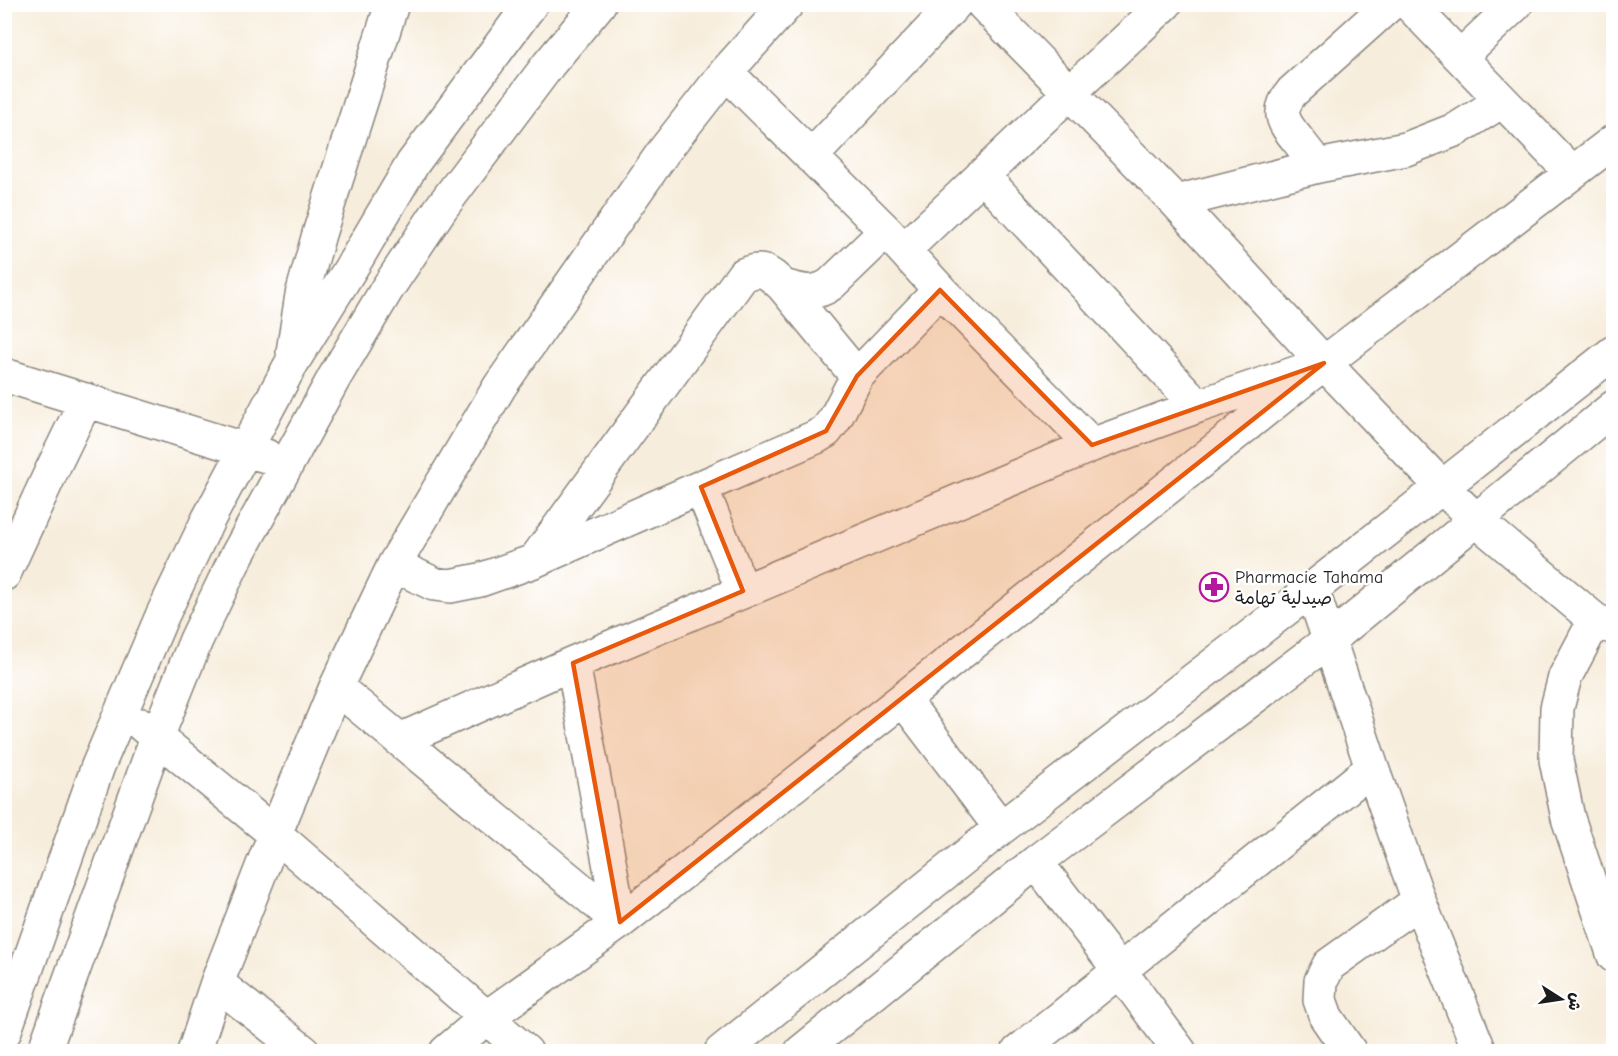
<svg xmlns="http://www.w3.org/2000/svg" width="1618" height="1056" viewBox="0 0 1618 1056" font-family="'Comic Neue','Playpen Sans Arabic',sans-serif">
  <rect width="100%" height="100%" fill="#fff"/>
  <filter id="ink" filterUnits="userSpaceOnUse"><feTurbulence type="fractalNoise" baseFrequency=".0167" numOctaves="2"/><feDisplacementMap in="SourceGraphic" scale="12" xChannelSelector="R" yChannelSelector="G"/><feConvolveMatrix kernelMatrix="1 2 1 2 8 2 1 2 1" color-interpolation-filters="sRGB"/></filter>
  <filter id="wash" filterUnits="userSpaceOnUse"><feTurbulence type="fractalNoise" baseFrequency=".008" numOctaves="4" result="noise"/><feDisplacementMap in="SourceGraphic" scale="24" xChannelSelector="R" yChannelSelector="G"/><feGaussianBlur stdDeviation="1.35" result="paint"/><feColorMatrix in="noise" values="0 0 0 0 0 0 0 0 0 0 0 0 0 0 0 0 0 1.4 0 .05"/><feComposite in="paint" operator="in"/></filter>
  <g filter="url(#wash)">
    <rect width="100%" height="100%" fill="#f7eddc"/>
  </g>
  <g filter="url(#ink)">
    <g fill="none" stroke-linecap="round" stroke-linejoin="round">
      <g stroke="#8a847c" stroke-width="36">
        <path id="minor" d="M983 4 1176 202 1324 363 1442 487 1476 520 1595 620 1614 628
          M1409 4 1572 173
          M1460 57 1516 4
          M726 72 886 231 940 290 1092 445
          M811 157 955 4
          M1318 166C1311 157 1304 148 1297 139 1283 122 1276 112 1292 92L1390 4
          M982 175 1198 406
          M1176 202 1318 166 1406 149 1457 129 1502 101
          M904 250 1069 93 1165 4
          M783 286C801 291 815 296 831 284L886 231
          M293 352 302 295 319 234 392 4
          M4 375 266 456
          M701 487 743 591
          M535 560 743 275C763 266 769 273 783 286L857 376
          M394 565 434 584 450 586 480 580 534 561 701 487 816 437 826 431 835 419 857 376 940 290
          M4 574 51 472 86 400
          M1312 589 1372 768 1419 901 1480 1052
          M1595 620 1565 677 1557 708 1556 760 1568 818 1614 956
          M573 663 620 922
          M336 687 620 922
          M903 699 1001 828
          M142 725 275 834 526 1052
          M400 740 573 663 1092 445 1198 406 1302 371
          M1036 862 1120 971 1180 1052
          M217 983 304 1052
          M4 1033 98 766 162 616 208 520 290 366 357 258 413 163 531 4
          M44 1052 157 737 196 640 235 559 334 378 387 289 441 208 549 64 599 4
          M194 1052 217 983 275 834 336 687 394 565 500 386 664 151 726 72 787 4
          M446 1052 486 1018 620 922 903 699 1324 363 1614 141
          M721 1052 1001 828 1312 589 1614 352
          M801 1052 1036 862 1328 641 1614 407
          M1018 1052 1372 768
          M1350 1052 1326 1017 1320 1000 1321 981 1329 965 1419 901"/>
      </g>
      <use href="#minor" stroke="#fff" stroke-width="33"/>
    </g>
  </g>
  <path fill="#e8590c" fill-opacity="0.2" stroke="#e8590c" stroke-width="4.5" stroke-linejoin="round" d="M940 290 1092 445 1324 363 620 922 573 663 743 591 701 487 826 431 857 376Z"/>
  <defs>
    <g id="pharmacy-ring" transform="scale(1.5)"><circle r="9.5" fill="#fff" stroke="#b5179e" stroke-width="1.5"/><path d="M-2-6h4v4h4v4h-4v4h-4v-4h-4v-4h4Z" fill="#b5179e"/></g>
  </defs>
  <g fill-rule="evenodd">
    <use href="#pharmacy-ring" x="1214" y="587"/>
  </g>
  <g text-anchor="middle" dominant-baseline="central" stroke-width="5" stroke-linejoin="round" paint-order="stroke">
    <g font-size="18" fill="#1c1c1c" stroke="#fff" text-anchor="start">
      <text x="1235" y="577">Pharmacie Tahama<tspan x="1235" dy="21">صيدلية تهامة</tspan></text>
    </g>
  </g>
  <rect width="1618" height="1056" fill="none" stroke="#fff" stroke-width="24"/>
  <g transform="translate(1561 999) rotate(102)" stroke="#ffffff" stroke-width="4.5" paint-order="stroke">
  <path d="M0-4.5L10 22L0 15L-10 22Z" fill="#1c1c1c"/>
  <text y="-9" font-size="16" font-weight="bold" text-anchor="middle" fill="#1c1c1c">ش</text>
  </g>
</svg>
